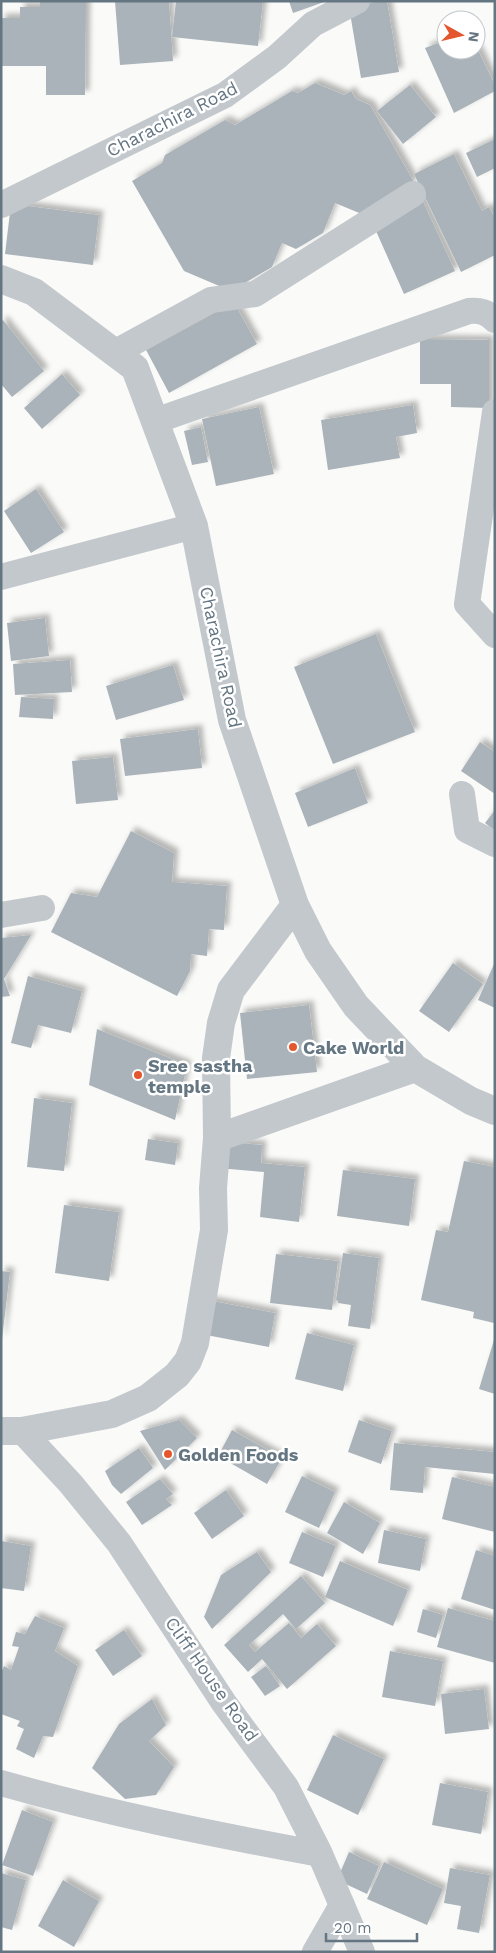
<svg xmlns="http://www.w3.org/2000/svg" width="496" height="1953" viewBox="0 0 496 1953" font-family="'Work Sans',sans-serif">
  <defs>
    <filter id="shadow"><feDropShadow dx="4.5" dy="-4.5" stdDeviation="2.5" flood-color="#0004"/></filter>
  </defs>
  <rect width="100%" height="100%" fill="#fafaf8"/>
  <path fill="#aab3b9" filter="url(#shadow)" d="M40 1H86L85 95H46V66H1V18H20V7H40Z
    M115 1H169L173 61 120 65Z
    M176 1H263L258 46 172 37Z
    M289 1H324V2L293 13Z
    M380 1H387L399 72 361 78 349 7Z
    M446 40V50H476V46L495 85V91L454 113 425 48Z
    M315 83 344 95 351 91 356 99 370 105 414 182 369 217 335 203 323 233 296 249 282 243 272 267 231 291 184 271 132 181 162 163 165 155 225 120 235 125 292 91 298 93Z
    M410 85 436 117 403 144 377 111Z
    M495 139V168L477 177 466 153Z
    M454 154 482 211 489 207 495 218V255L461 272 414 174Z
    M420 195 455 271 404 294 372 222Z
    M11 204 99 215 93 265 5 254Z
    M232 299 257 344 169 393 145 348Z
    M3 320 44 371 12 397 1 384V322Z
    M420 339 489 340V408L451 407V384H420Z
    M62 374 80 395 42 429 24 408Z
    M413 405 417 433 396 437 400 458 328 470 321 420Z
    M259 407 274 474 216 486 202 419Z
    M201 427 208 462 192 465 184 431Z
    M36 489 64 532 31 553 4 511Z
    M45 618 49 656 11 661 7 623Z
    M376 634 415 732 333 764 294 667Z
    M70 660 72 692 15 695 13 664Z
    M173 665 184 700 116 720 106 686Z
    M21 697 54 699 53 719 19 717Z
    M198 729 202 768 125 776 120 739Z
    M480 742 495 752V794L461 771Z
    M113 757 118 800 76 804 72 761Z
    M355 768 368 803 308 827 295 793Z
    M495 810V831L485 823Z
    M131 831 174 853 172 882 227 886 224 930 209 929 207 956 191 954 190 971 177 996 51 932 71 893 97 897Z
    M31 935 4 979 10 996 1 997V938Z
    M495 962V1008L478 1000Z
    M453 963 483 984 449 1032 419 1011Z
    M28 976 82 991 71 1033 38 1025 31 1048 11 1043Z
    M309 1005 317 1072 247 1079 240 1013Z
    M97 1029 187 1065 175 1120 89 1085Z
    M34 1098 72 1103 64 1171 27 1167Z
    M148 1139 178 1143 175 1165 145 1160Z
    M220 1141 262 1145 261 1163 305 1167 299 1222 260 1217 264 1172 218 1168Z
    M464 1161 495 1167 494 1323 473 1318 474 1312 421 1300 436 1230 448 1232Z
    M343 1170 415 1179 409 1226 337 1216Z
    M64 1205 119 1212 109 1281 55 1273Z
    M343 1253 379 1258 370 1329 348 1326 351 1305 338 1303V1301L336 1300Z
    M276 1254 338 1261 332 1310 270 1303Z
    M1 1271 10 1272 2 1339H1Z
    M207 1300 275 1313 269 1347 201 1334Z
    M307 1333 354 1345 343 1391 295 1379Z
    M494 1340H495V1394L479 1389Z
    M179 1420 197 1438 165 1470 140 1431Z
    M359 1420 392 1431 381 1464 348 1452Z
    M232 1430 282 1458 267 1484 218 1456Z
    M394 1443 495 1452V1474L425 1467 423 1493 390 1490Z
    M139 1448 153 1468 121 1494 112 1485 105 1471Z
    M302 1476 335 1492 319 1528 285 1512Z
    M452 1477 495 1487V1532L442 1519Z
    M160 1479 173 1494 166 1499 172 1505 142 1525 126 1502Z
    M226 1490 244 1516 212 1539 194 1513Z
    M344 1502 380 1523 363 1554 327 1533Z
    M384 1530 426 1539 420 1571 378 1563Z
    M302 1532 336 1546 323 1577 289 1563Z
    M1 1541 31 1546 24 1591 1 1588Z
    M476 1550 495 1556V1610L461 1599Z
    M257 1552 271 1572 212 1629 204 1617 221 1575Z
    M340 1561 408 1590 393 1626 325 1597Z
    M301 1576 325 1603 296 1629 283 1614 249 1645 255 1652 289 1623 301 1638 317 1624 336 1646 287 1689 262 1659 248 1672 224 1645Z
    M448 1608 495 1621V1663L437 1647Z
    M423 1609 443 1615 436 1638 417 1632Z
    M35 1616 64 1628 55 1651 78 1666 53 1737 43 1736 34 1758 16 1749 24 1729 17 1726 20 1721 1 1714V1673L4 1666 11 1670 19 1647 12 1646 16 1632 25 1634Z
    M124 1630 142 1656 113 1676 95 1650Z
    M390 1651 443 1661 435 1706 382 1697Z
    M266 1666 280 1686 265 1696 251 1677Z
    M484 1689 489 1729 445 1734 441 1694Z
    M152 1699 166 1725 149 1741 174 1767 156 1795 125 1799 92 1768 119 1724Z
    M333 1735 384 1759 358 1815 307 1790Z
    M440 1783 488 1792 481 1834 432 1825Z
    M22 1810 53 1822 33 1876 2 1865Z
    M349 1852 379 1866 367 1894 337 1880Z
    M384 1862 443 1889 427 1925 367 1899Z
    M450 1868 490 1875 479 1933 457 1929 461 1906 444 1903Z
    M1 1873 26 1880 12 1930 1 1927Z
    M63 1880 99 1901 74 1947 38 1926Z"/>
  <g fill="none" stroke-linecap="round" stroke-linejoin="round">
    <path stroke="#c3c8cc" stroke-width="26" d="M1 205 225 95 277 57 313 24 357 1
      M114 353 211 300 255 294 413 194
      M495 412 467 604 495 635
      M155 421 469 311C480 310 487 312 495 320
      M1 577 194 526
      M462 794 467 830 495 844
      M1 915 42 908
      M22 1431 71 1484 119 1543 224 1703 286 1787 320 1854 362 1952
      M1 1783C106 1813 212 1834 320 1854
      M315 1952 342 1905"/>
    <path stroke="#c3c8cc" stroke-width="28" d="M1 279 34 292 135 368 194 526 232 720 295 905 318 951 356 1006 415 1068
      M217 1138 216 1058 221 1023 231 990 295 905
      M1 1431H22L112 1414 148 1398 177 1375 188 1361 195 1343 214 1230 213 1188 217 1138 415 1068 471 1101 495 1111"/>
  </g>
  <g fill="#e4572e" stroke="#fff" stroke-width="2">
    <circle cx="293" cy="1047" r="5"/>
    <circle cx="138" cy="1075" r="5"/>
    <circle cx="168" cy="1454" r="5"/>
  </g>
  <g text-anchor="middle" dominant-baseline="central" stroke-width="5" stroke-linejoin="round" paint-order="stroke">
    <g font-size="18" fill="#657683" stroke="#fff">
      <text transform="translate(172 119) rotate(-27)">Charachira Road</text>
      <text transform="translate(221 657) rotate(78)">Charachira Road</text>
      <text transform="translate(212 1679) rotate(55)">Cliff House Road</text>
    </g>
    <g font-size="18" font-weight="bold" fill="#657683" stroke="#fff" text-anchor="start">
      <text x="303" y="1047">Cake World</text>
      <text x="148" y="1065">Sree sastha<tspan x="148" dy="21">temple</tspan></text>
      <text x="178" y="1454">Golden Foods</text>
    </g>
  </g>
  <rect width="496" height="1953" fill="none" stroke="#657683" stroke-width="5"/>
  <g transform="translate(461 35) rotate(98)"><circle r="24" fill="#ffffff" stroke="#c1c8cd"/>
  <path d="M0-4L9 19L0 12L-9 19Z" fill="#e4572e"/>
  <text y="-8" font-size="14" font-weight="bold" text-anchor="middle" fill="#657683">N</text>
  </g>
  <path d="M326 1933v8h91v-8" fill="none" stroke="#657683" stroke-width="2.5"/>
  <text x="334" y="1933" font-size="15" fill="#657683" stroke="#ffffff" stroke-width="4" paint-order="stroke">20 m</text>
</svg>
